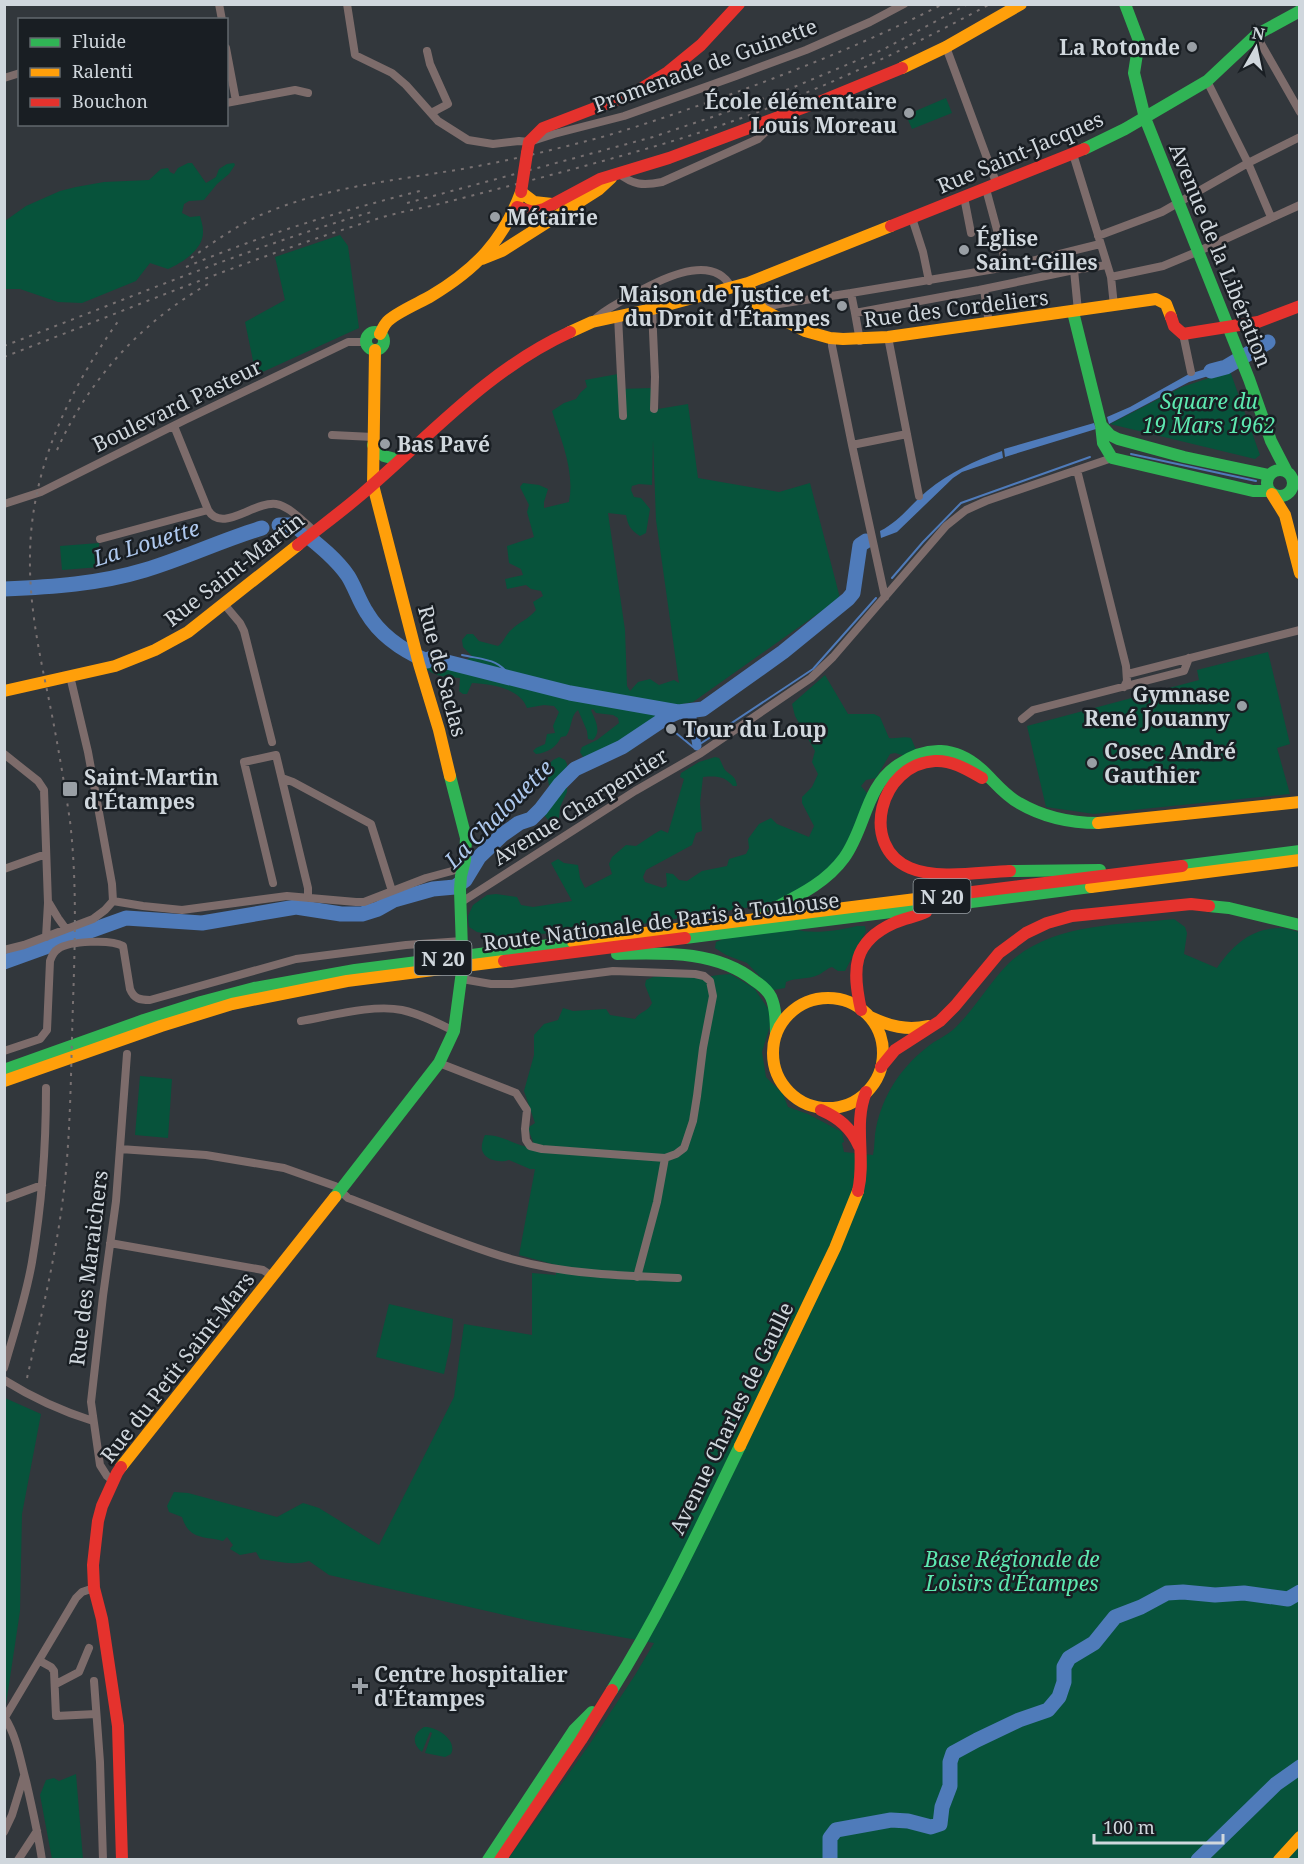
<svg xmlns="http://www.w3.org/2000/svg" width="1304" height="1864" viewBox="0 0 1304 1864" font-family="'Noto Serif',serif">
  <rect width="100%" height="100%" fill="#32373c"/>
  <path fill="#07533b" fill-rule="evenodd" d="M946 98 952 113 912 129 906 115Z
    M188 163H192L206 183 216 177 219 169 227 164 234 163 235 165 229 174 217 184 204 200 189 201 184 204 182 213 190 217 200 216C201 220 203 226 203 231 204 249 182 263 168 269L150 263 136 281 82 303 58 302 20 289H5V221L26 206 60 191 76 187 104 182 149 180 161 169 168 168 170 172 174 174 178 168Z
    M340 235 348 246 359 328 256 375 245 322 285 300 275 257Z
    M1230 371 1260 455 1255 459 1110 424 1182 387Z
    M618 374 620 389 652 388V410L688 404 698 478 779 492 810 483 840 598 693 702 682 704 653 719 644 736 629 752H622L617 741 602 751 594 765H588L580 752 582 747 597 740 619 723 618 718 613 715 596 713 593 709 591 710C595 720 602 731 593 740L588 739 587 731 578 710C570 716 572 729 566 736L561 737C557 747 547 753 536 754L533 751 536 748 545 744 547 734 555 733 553 726 559 712 554 706 544 705 527 708C520 688 491 684 472 683L467 694H463L459 691 460 678C447 677 433 677 424 666L426 660C441 661 460 668 472 656L463 647 462 640 467 634H473L479 641 498 646C504 642 505 635 511 630 519 622 529 619 536 610L533 602 543 596 541 591 531 589 526 585 507 589 505 579 523 575 521 569 509 563 507 546 534 537 527 512 529 505 520 487 523 483 539 485 548 489 544 502V508L569 502C575 471 561 440 552 411L564 403 576 399 581 392 587 387 585 380ZM653 440 656 520 679 683 674 680 659 685 650 679 638 682 630 691 627 686 625 630 608 513 626 515C628 525 630 530 640 536L646 533 650 509 641 498 634 497 631 490 632 486 639 484 652 485Z
    M99 543 100 567 62 570 60 546Z
    M1268 652 1290 744 1277 748 1290 794 1094 814 1046 807 1027 726 1199 680 1197 670Z
    M825 675 848 714H874L880 717 889 738C897 739 903 736 911 738L917 752 906 756 895 753 890 754 876 778 866 780 861 786 867 793 869 813 826 876 776 903 597 931 500 936 477 932 469 927 468 916 473 905 487 895 496 894 517 897 521 905 533 907 572 901 551 863 558 859 564 863 578 865 580 878 585 888 612 874 609 864 612 857 626 845 636 846 654 834 661 830 668 833 684 779 680 777 681 773 699 762 715 757 719 758C722 763 723 768 726 771 732 776 736 777 737 786H733C724 776 717 776 703 777L700 803 702 831 696 833 692 845 646 870 643 877 645 882 663 888 667 886 666 873 673 874 679 880 687 881 702 871 727 866 729 859 746 854 749 848 748 839 759 824 771 818 777 824 809 837 814 826 802 803V797L812 787 818 774 812 762 815 751 795 716 792 704Z
    M559 757 565 760 567 764V792L560 807 559 818 556 822 549 821 544 815C547 808 551 799 550 791 549 782 546 775 547 766L553 760Z
    M1174 919 1185 927 1187 933 1184 954 1217 968C1232 946 1251 928 1280 928 1286 928 1294 931 1299 932V1859H508L589 1745 635 1675 654 1643 531 1621 329 1575 309 1561C293 1566 276 1561 260 1559L256 1552 240 1555 230 1549 233 1545 227 1537 223 1541C204 1536 189 1540 182 1517L169 1512 167 1506 174 1492 188 1493 277 1517 303 1503 319 1508 379 1545 454 1397 464 1324 532 1335V1273L556 1275V1265L519 1255 535 1169H530L509 1160C501 1163 485 1161 482 1150 481 1146 483 1139 485 1135 503 1135 516 1146 533 1148 535 1140 528 1135 529 1127L535 1123 524 1091 534 1055V1035L544 1024 558 1020 563 1008 573 1011 606 1009 610 1015 635 1019C640 1011 648 1012 652 1003L645 985 646 980 653 977 672 975 701 978 718 975 730 974 754 988 771 1013 770 1026 762 1052 766 1077 783 1094 788 1107 808 1114 842 1132 844 1142 842 1143 844 1152 873 1155C875 1146 874 1137 876 1128 883 1095 900 1069 926 1048 935 1040 947 1036 956 1027 976 1007 989 983 1009 963 1052 923 1119 925 1174 919Z
    M857 926H865L866 931 845 971H838L832 967C826 969 823 973 818 975 808 980 796 977 786 982L785 988 773 990 747 963 726 955 715 948 716 942 726 938 795 929C811 935 841 930 857 926Z
    M140 1076 172 1079 168 1138 135 1135Z
    M389 1304 453 1319 451 1341 444 1374 376 1357Z
    M5 1398 41 1414 22 1514 20 1611 5 1711Z
    M424 1727C436 1726 458 1740 451 1754L445 1757 425 1753 432 1733 430 1732 422 1752C412 1744 412 1734 424 1727Z
    M76 1774 83 1859H52L40 1795 46 1780 54 1778 59 1781Z"/>
  <path fill="#4f7bba" d="M1228 362 1231 369 1189 382 1109 424 1107 417 1130 407 1189 374Z
    M1094 423 1096 429 1005 457 1004 449Z
    M1002 451 1003 458 962 472 953 478 897 532 881 538 880 531C900 521 910 505 927 491 950 472 974 461 1002 451Z"/>
  <g fill="none" stroke-linecap="round" stroke-linejoin="round">
    <path stroke="#4f7bba" stroke-width="2" d="M1131 454 1256 481
      M892 578 923 542 961 503 1090 457
      M462 655C484 660 499 658 512 679
      M691 712 695 728 688 733 697 746
      M676 733 693 747 697 746 813 669 876 598"/>
    <path stroke="#4f7bba" stroke-width="9" d="M691 712 697 746"/>
    <path stroke="#4f7bba" stroke-width="15" d="M1211 371 1226 367 1268 342
      M279 525H294C312 540 334 556 348 576 355 587 359 601 367 613 380 635 404 651 427 661L431 658 570 693 678 712
      M4 589C52 587 99 584 145 570 185 558 222 540 262 528
      M4 962 126 918 202 923 296 907 341 914H362L378 909 394 900 433 889 455 887 465 880 479 857 502 835 519 823 531 819 541 809 560 784 575 769 622 747 667 717 678 712 703 709 783 652 848 599 853 593 860 545 866 541
      M830 1860V1838L836 1830 891 1820 908 1821 931 1827 940 1824 942 1807 950 1786V1762L953 1753 977 1740 1019 1720 1048 1710 1059 1697 1064 1682V1667L1069 1658 1094 1643 1115 1617 1141 1607 1167 1593 1183 1592 1215 1595 1244 1593 1288 1599 1300 1592
      M1198 1860 1276 1784 1300 1767"/>
    <path stroke="#7d6c6b" stroke-width="8" d="M219 4 222 20
      M347 4 355 55 392 73 406 85 438 121 468 140 493 144 519 141 529 142 554 134 624 116 736 76 806 50 870 22 904 4
      M1256 35 1300 112
      M946 47 997 185
      M226 48 236 101
      M427 51 430 64 448 104 431 113
      M4 78 20 73
      M1207 81 1248 163 1271 217
      M226 103 295 90 308 93
      M1073 154 1111 277 1114 306
      M618 173C633 185 643 186 662 182L758 139 779 119
      M986 189 1007 267
      M964 197 971 233
      M912 218 923 252 929 281
      M1098 236 1162 212 1248 163 1300 137
      M1100 244 1007 267 851 293 855 313 979 290 1074 270 1107 265
      M1074 270 1078 311
      M1111 277 1163 266 1199 251 1300 205
      M984 289 989 324
      M761 308 779 304 851 293
      M652 309 655 377 654 409
      M855 313 860 341
      M618 316 623 416
      M593 321C602 311 615 305 627 298 653 283 711 250 731 287
      M1183 334 1191 372
      M888 337 919 496
      M832 340V346L852 445 885 597
      M174 426 208 510C222 534 254 501 276 504 289 506 304 522 314 531
      M332 435 373 437
      M852 445 907 434
      M1077 470 1126 666 1127 681 1124 687
      M4 504 41 492 185 420 348 342H366
      M100 539 208 510
      M224 604 240 623 244 631 272 742
      M1128 674 1300 630
      M70 676 88 752 112 884 113 901
      M1022 719 1033 710 1184 671 1189 658
      M4 754 38 781 44 790 48 903 46 937
      M282 778 293 782 371 824 392 891
      M4 869 46 854
      M273 883 244 762 276 755 308 888V897
      M113 901 143 906 182 910 287 896 356 902H364L426 878 463 868
      M49 903 58 918 66 929
      M460 903 635 791 701 753 811 678 833 657 946 526 966 510 986 501 1112 458
      M4 950 24 945 93 919 105 910 113 901
      M462 979 491 984H512L613 971 695 974 704 976 710 981 713 996 703 1048 697 1096 693 1121 684 1148 676 1154 665 1158 657 1202 637 1277
      M301 1021C331 1016 373 1004 402 1010 420 1014 438 1023 454 1031
      M4 1051 40 1039 47 1030 50 961C52 956 53 952 58 949 69 941 111 939 123 946L130 989C134 999 140 1000 150 1000L296 959 406 945 462 941
      M439 1063 516 1093 527 1110 525 1129 526 1140 530 1146 542 1149 665 1158
      M120 1149 206 1155 284 1168 335 1186 348 1198C402 1218 455 1243 511 1259 565 1274 622 1276 678 1278
      M4 1199 42 1185
      M110 1243 263 1270 272 1276
      M4 1368C14 1333 26 1297 32 1262 42 1204 46 1146 46 1088
      M4 1380C33 1398 61 1411 93 1421
      M113 1481 107 1476 100 1465 91 1402 103 1296 116 1201 127 1054
      M40 1661 51 1667 54 1671 56 1716 96 1714
      M94 1681 100 1762 103 1860
      M56 1684 79 1672 89 1648
      M5 1718C17 1737 20 1759 26 1781 32 1807 38 1833 42 1860
      M4 1719 76 1598 82 1592 94 1588
      M4 1832 12 1815 24 1776
      M18 1860 37 1831"/>
    <path stroke="#30b455" stroke-width="12" d="M1125 4 1139 41 1134 73 1145 118 1249 379 1271 441 1287 472
      M1084 149 1125 129 1207 81 1256 35 1300 11
      M1073 312 1101 425 1103 443 1112 458 1253 491H1270
      M366 341a9 9 0 1 1 18 0a9 9 0 1 1-18 0Z
      M1101 425 1110 435 1118 439 1184 457 1269 475
      M373 445 384 456 399 460
      M1267 483a13 13 0 1 1 26 0a13 13 0 1 1-26 0Z
      M450 776 466 838 465 860 461 876 460 890 462 949
      M1182 866 1300 851
      M1010 871 1100 870
      M1209 906 1229 908 1300 925
      M758 917C788 900 823 887 844 858 866 828 865 787 898 765 927 745 956 746 982 770 994 781 1004 795 1019 803 1043 817 1071 823 1098 823
      M685 938 1091 887
      M617 954C664 953 716 950 755 981 761 985 768 991 771 997 776 1008 776 1022 776 1034
      M4 1070 144 1020 201 1002 254 988 355 970 573 942
      M335 1197 439 1063 454 1031 462 971
      M612 1690C661 1612 700 1528 740 1446
      M488 1860 574 1730 592 1712"/>
    <path stroke="#ff9f0a" stroke-width="12" d="M902 68 946 47 1021 4
      M482 259 502 251 598 190 611 178
      M748 283 753 300 763 310 805 331 830 338 843 339 888 337 1156 299 1166 304 1171 317
      M570 332 592 322 652 309 748 283 891 226
      M380 334C382 330 384 325 387 322 393 314 421 302 431 296 476 269 503 241 521 192L534 202 552 204
      M375 350 373 485 419 664 439 730 450 776
      M1272 494 1285 515 1300 573
      M4 691 115 666 155 650 188 632 298 545
      M1098 823 1300 802
      M1091 887 1300 860
      M573 942 924 898
      M773 1053a55 55 0 1 1 110 0a55 55 0 1 1-110 0Z
      M870 1017C889 1026 907 1031 928 1026
      M4 1081 161 1026 232 1004 347 981 504 961
      M740 1446 835 1248 858 1191
      M121 1467 335 1197
      M1279 1860 1300 1837"/>
    <path stroke="#e5322d" stroke-width="12" d="M527 153 529 142 543 128 634 93 668 72 701 45 739 4
      M517 207 533 212 544 209 600 179 669 158 824 100 902 68
      M891 226 1084 149
      M1171 317 1174 326 1183 334 1258 322 1300 306
      M298 545C319 528 341 512 362 494 430 436 487 370 570 332
      M982 778C968 770 952 760 935 761 879 764 859 847 910 868 938 880 980 872 1010 871
      M924 898 1182 866
      M504 961 685 938
      M861 1010C852 969 852 942 894 923 905 918 916 917 926 912
      M881 1067 895 1050 940 1021 955 1006 999 953 1026 933 1047 923 1072 916 1191 904 1209 906
      M821 1110C839 1118 851 1128 859 1146
      M858 1191C866 1158 853 1124 866 1092
      M121 1467 117 1473 102 1506 98 1521 93 1565 94 1588 102 1619 118 1726 122 1860
      M500 1860 581 1740 612 1690"/>
    <path stroke="#787172" stroke-width="2" stroke-dasharray="3 6" stroke-linecap="butt" d="M407 203 653 137 721 114 794 87 882 50 968 4
      M191 258C215 241 240 223 268 212 326 188 389 181 450 171 493 164 536 154 579 143 628 131 677 113 726 96 800 69 873 40 943 4
      M186 267C262 235 340 211 420 191
      M4 346C127 299 249 247 375 211
      M4 357C129 309 252 257 380 218 402 211 425 208 447 202 517 184 587 166 656 146 773 112 883 62 990 4
      M57 450C89 379 142 321 210 283
      M27 1378C42 1313 58 1247 65 1181 71 1122 71 1062 73 1003 75 942 77 882 70 821 64 781 57 740 49 700 39 652 29 605 30 555 31 468 69 390 119 320"/>
    <path stroke="#e5322d" stroke-width="12" d="M521 192 527 153"/>
  </g>
  <g fill="#999fa5" stroke="#191e23" stroke-width="2">
    <circle cx="1192" cy="47" r="6"/>
    <circle cx="909" cy="113" r="6"/>
    <circle cx="495" cy="217" r="6"/>
    <circle cx="964" cy="250" r="6"/>
    <circle cx="842" cy="306" r="6"/>
    <circle cx="385" cy="444" r="6"/>
    <circle cx="1242" cy="706" r="6"/>
    <circle cx="671" cy="729" r="6"/>
    <circle cx="1092" cy="763" r="6"/>
    <rect x="62" y="781" width="16" height="16" rx="3"/>
    <path d="M357 1677h6v6h6v6h-6v6h-6v-6h-6v-6h6z"/>
  </g>
  <g text-anchor="middle" dominant-baseline="central" stroke-width="5" stroke-linejoin="round" paint-order="stroke">
    <g fill="#191e23" stroke="#99a0a5" stroke-width="1.5">
      <rect x="913.5" y="879" width="57" height="34" rx="4.5"/>
      <rect x="414.5" y="941" width="57" height="34" rx="4.5"/>
    </g>
    <g font-size="20" font-weight="bold" fill="#d0d7dd">
      <text x="942" y="896">N 20</text>
      <text x="443" y="958">N 20</text>
    </g>
    <g font-size="21" font-weight="bold" fill="#d0d7dd" stroke="#191e23" text-anchor="start">
      <text x="1180" y="47" text-anchor="end">La Rotonde</text>
      <text x="897" y="101" text-anchor="end">École élémentaire<tspan x="897" dy="24">Louis Moreau</tspan></text>
      <text x="507" y="217">Métairie</text>
      <text x="976" y="238">Église<tspan x="976" dy="24">Saint-Gilles</tspan></text>
      <text x="830" y="294" text-anchor="end">Maison de Justice et<tspan x="830" dy="24">du Droit d'Étampes</tspan></text>
      <text x="397" y="444">Bas Pavé</text>
      <text x="1230" y="694" text-anchor="end">Gymnase<tspan x="1230" dy="24">René Jouanny</tspan></text>
      <text x="683" y="729">Tour du Loup</text>
      <text x="1104" y="751">Cosec André<tspan x="1104" dy="24">Gauthier</tspan></text>
      <text x="84" y="777">Saint-Martin<tspan x="84" dy="24">d'Étampes</tspan></text>
      <text x="374" y="1674">Centre hospitalier<tspan x="374" dy="24">d'Étampes</tspan></text>
    </g>
    <g font-size="21" fill="#d0d7dd" stroke="#191e23">
      <text transform="translate(705 65) rotate(-20)">Promenade de Guinette</text>
      <text transform="translate(1020 152) rotate(-23)">Rue Saint-Jacques</text>
      <text transform="translate(1221 255) rotate(68)">Avenue de la Libération</text>
      <text transform="translate(956 308) rotate(-7)">Rue des Cordeliers</text>
      <text transform="translate(177 405) rotate(-26)">Boulevard Pasteur</text>
      <text transform="translate(234 569) rotate(-38)">Rue Saint-Martin</text>
      <text transform="translate(443 671) rotate(75)">Rue de Saclas</text>
      <text transform="translate(580 806) rotate(-32)">Avenue Charpentier</text>
      <text transform="translate(661 921) rotate(-7)">Route Nationale de Paris à Toulouse</text>
      <text transform="translate(88 1268) rotate(-83)">Rue des Maraichers</text>
      <text transform="translate(177 1367) rotate(-52)">Rue du Petit Saint-Mars</text>
      <text transform="translate(731 1418) rotate(-64)">Avenue Charles de Gaulle</text>
    </g>
    <g font-size="21" font-style="italic" fill="#5de9b0" stroke="#191e23">
      <text x="1209" y="401">Square du<tspan x="1209" dy="24">19 Mars 1962</tspan></text>
      <text x="1012" y="1559">Base Régionale de<tspan x="1012" dy="24">Loisirs d'Étampes</tspan></text>
    </g>
    <g font-size="22" font-style="italic" fill="#aec8ed" stroke="#191e23">
      <text transform="translate(146 542) rotate(-17)">La Louette</text>
      <text transform="translate(498 813) rotate(-45)">La Chalouette</text>
    </g>
  </g>
  <rect width="1304" height="1864" fill="none" stroke="#d0d7dd" stroke-width="12"/>
  <rect x="18" y="18" width="210" height="108" fill="#191e23" stroke="#62686d" stroke-width="1.5"/>
  <rect x="30" y="38" width="30" height="9" fill="#30b455" stroke="#62686d" stroke-width="1.5"/>
  <text x="72" y="48" font-size="18" fill="#d0d7dd">Fluide</text>
  <rect x="30" y="68" width="30" height="9" fill="#ff9f0a" stroke="#62686d" stroke-width="1.5"/>
  <text x="72" y="78" font-size="18" fill="#d0d7dd">Ralenti</text>
  <rect x="30" y="98" width="30" height="9" fill="#e5322d" stroke="#62686d" stroke-width="1.5"/>
  <text x="72" y="108" font-size="18" fill="#d0d7dd">Bouchon</text>
  <g transform="translate(1256 48) rotate(9)" stroke="#191e23" stroke-width="4.5" paint-order="stroke">
  <path d="M0-4.5L10 22L0 15L-10 22Z" fill="#d0d7dd"/>
  <text y="-9" font-size="16" font-weight="bold" text-anchor="middle" fill="#d0d7dd">N</text>
  </g>
  <path d="M1094 1834v9h129v-9" fill="none" stroke="#d0d7dd" stroke-width="3"/>
  <text x="1103" y="1834" font-size="18" fill="#d0d7dd" stroke="#191e23" stroke-width="4.5" paint-order="stroke">100 m</text>
</svg>
